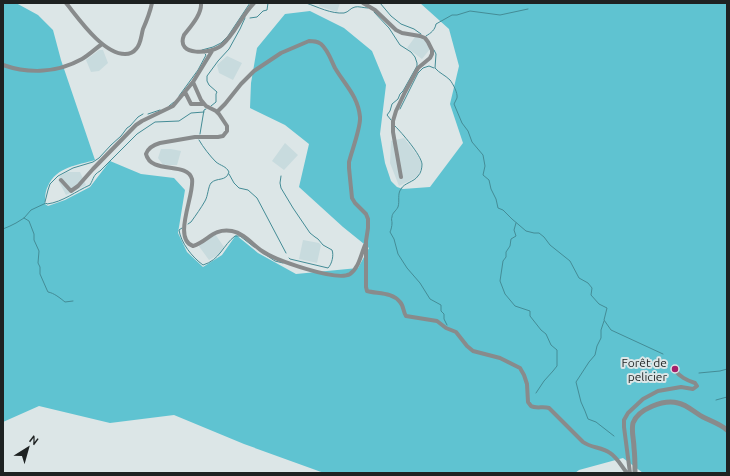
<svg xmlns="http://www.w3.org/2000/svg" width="730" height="476" viewBox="0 0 730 476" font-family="Ubuntu,sans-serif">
  <rect width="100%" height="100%" fill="#dce6e7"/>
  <path fill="#c8dbde" d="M320 3H340L337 12 319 6Z
    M415 37 423 39 426 41 430 49 422 59 407 48Z
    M99 50H103L108 63 99 71 91 72 86 60Z
    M227 56 242 63 233 80 219 73 217 65Z
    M404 138 418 156 421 162V168L417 177 399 186 390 163 391 141Z
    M285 143 298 155 284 170 272 161Z
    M161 149H171L181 151 177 165H163L158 158Z
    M67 172H80L86 185 66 195 58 180 60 176Z
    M215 234 224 247 220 254 209 260 198 245Z
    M303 240 319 243 321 245 317 263 299 259Z"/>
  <path fill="#5fc3d1" d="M3 3H16L38 15 53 30 61 60 95 160C78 165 56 167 48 186 45 191 45 199 45 204L48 206 65 200 90 187 110 161 141 174 174 178 185 190 178 233 187 252 203 267 222 255 236 235 258 253 296 274 358 268 369 248 343 227 299 187 309 144 285 125 250 108 251 83 257 48 285 14 310 11 344 28 372 51 386 85 380 134 385 163 391 181 397 187 403 189 430 187 463 143 450 104 459 66 449 29 420 3H727V473H643L623 458 579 470 575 473H324L244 444 174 415 110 423 39 406 3 422Z"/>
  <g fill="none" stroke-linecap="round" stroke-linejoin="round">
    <path stroke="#448c96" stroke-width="1" d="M306 3C318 7 331 14 344 13 349 12 350 8 355 7 358 6 364 8 368 8
      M380 3 391 16 401 24 414 29 421 34
      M374 12 389 28 400 45 411 52 415 57 417 63V66L403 91 400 94 398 99 392 104 390 111 387 115 391 120
      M250 18 257 17 263 11 267 10 268 3
      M426 36C431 33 435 30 436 24L452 15H457L470 11 500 15 528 9
      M202 50 213 47 221 43 228 36 250 3
      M434 50 436 54 435 68C439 73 445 75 450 80 453 84 458 93 457 98 456 100 455 102 454 104L462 123 468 131 472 142 483 155 485 166 483 175 489 180 491 189 496 199 498 208 503 210 512 219 526 231 534 233H539L544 237 550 245 570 261 579 278 588 283 592 288 591 295 599 304 607 308 604 320 611 330 663 354
      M179 96 198 70 206 55 205 54
      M169 106 174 102
      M211 106 216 102V94L217 92 209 85 207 81V76L218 61 229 49 240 29 245 18
      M400 109 418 73 423 68 429 66 434 68
      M148 114 160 110
      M395 126C402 133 421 155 422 164 422 168 421 173 418 176 414 182 404 183 401 189 397 194 400 201 398 207 396 211 392 213 392 217 391 219 392 221 392 223 392 226 391 230 390 232L394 239 398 254 407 268 420 283 430 299 441 305V311L444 314V319L447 325
      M200 134 204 110 206 109
      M229 174 234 183 239 188 248 190 257 198 286 253
      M281 176 280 183 281 188 293 208 310 233 315 237 318 239 323 245 332 250C334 255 332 264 328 268L290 259 289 258
      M45 202 48 190 50 184 58 176 73 168 93 162 99 158 111 145 121 136 127 128 130 126 138 117 143 114
      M24 218 29 221 34 234V240L39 251 38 263 40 267V274L47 290 48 292C54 293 60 298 65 302L73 301
      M516 223 514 230 516 236 511 239 510 246 506 252V257L503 261 500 281 505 294 515 306 530 311V316L541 330 546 334 551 345 557 350V366L553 371 544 381 536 393
      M188 224 191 222C196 215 201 208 205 201 208 196 208 187 211 183 217 177 226 182 229 172 226 166 221 166 216 162 210 156 203 147 199 140
      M182 228 179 230C181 243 192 257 203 265 220 260 223 245 235 236H240L254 247
      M3 229 10 226 16 223 24 218 31 210 46 203 47 204C63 202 76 191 90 185 94 178 93 175 100 171L137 134 155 122 179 121 191 113 204 112
      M263 253 275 261 283 263
      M604 321 601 330V338L597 346 595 355 589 362 576 382 581 402 585 411 588 419 596 422 614 436
      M699 373 720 371 727 369
      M716 400 727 397"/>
    <path stroke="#888b8c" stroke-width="4" d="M66 3C79 19 103 54 125 54 129 54 133 53 136 49 141 44 141 36 143 29 147 20 150 12 152 3
      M201 3C202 14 191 26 184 35 175 57 212 54 222 45 235 34 241 16 254 3
      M363 3 375 10 396 30 402 33 420 36 425 38 428 42 432 50V54L430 58 418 68 405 92 396 111 393 121V132L401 177
      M3 65C29 74 57 73 82 59 89 55 95 49 102 44
      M193 82 201 100 206 106 216 111 219 114 227 126V131L223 136 218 137H195L160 143C153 145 148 148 146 154 151 175 187 161 192 179 195 194 172 239 193 246 209 241 212 228 232 231 244 233 253 245 262 251 275 260 337 282 350 274 359 268 361 254 365 245
      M185 92 191 104H204
      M217 112 225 104 241 84 254 71 281 53 309 41C314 41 317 41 321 44 328 50 331 60 335 68 345 85 358 96 360 117 361 127 352 150 349 162V168L352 198 355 203 366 214 368 219V228L366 241V287L367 291C378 294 392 292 400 302 404 306 403 312 406 316L437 321 446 328 456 332 467 346 473 351 500 358 520 368 524 375 527 384 528 402 531 406C536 409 543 406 549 408L583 442C591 448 602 447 610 453 617 457 622 467 627 473
      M61 180 71 191 78 186 93 169 136 125 142 121 173 106 193 82 212 51
      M630 473 624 427V420L628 413 643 399 658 391 681 387 693 389 697 386 695 383C686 380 680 377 674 369"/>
    <path stroke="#888b8c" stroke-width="5" d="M635 473C635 465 635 456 634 448 634 440 631 431 633 423 638 409 664 399 678 403 688 405 696 414 705 418 713 422 720 424 727 430"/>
  </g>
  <circle fill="#a51f6a" stroke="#dce6e7" stroke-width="1.5" cx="675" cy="369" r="4"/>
  <g text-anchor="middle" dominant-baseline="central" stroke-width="4" stroke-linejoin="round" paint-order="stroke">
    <g font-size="12" fill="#1e2222" stroke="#dce6e7" text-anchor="end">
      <text x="667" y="362">Forêt de<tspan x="667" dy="14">pelicier</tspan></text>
    </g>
  </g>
  <rect width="730" height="476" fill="none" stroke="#1e2222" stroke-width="8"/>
  <g transform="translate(28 448) rotate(37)" stroke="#dce6e7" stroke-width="3" paint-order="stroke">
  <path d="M0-3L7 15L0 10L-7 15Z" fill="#1e2222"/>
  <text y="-6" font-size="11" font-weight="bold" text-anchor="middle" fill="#1e2222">N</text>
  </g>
</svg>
